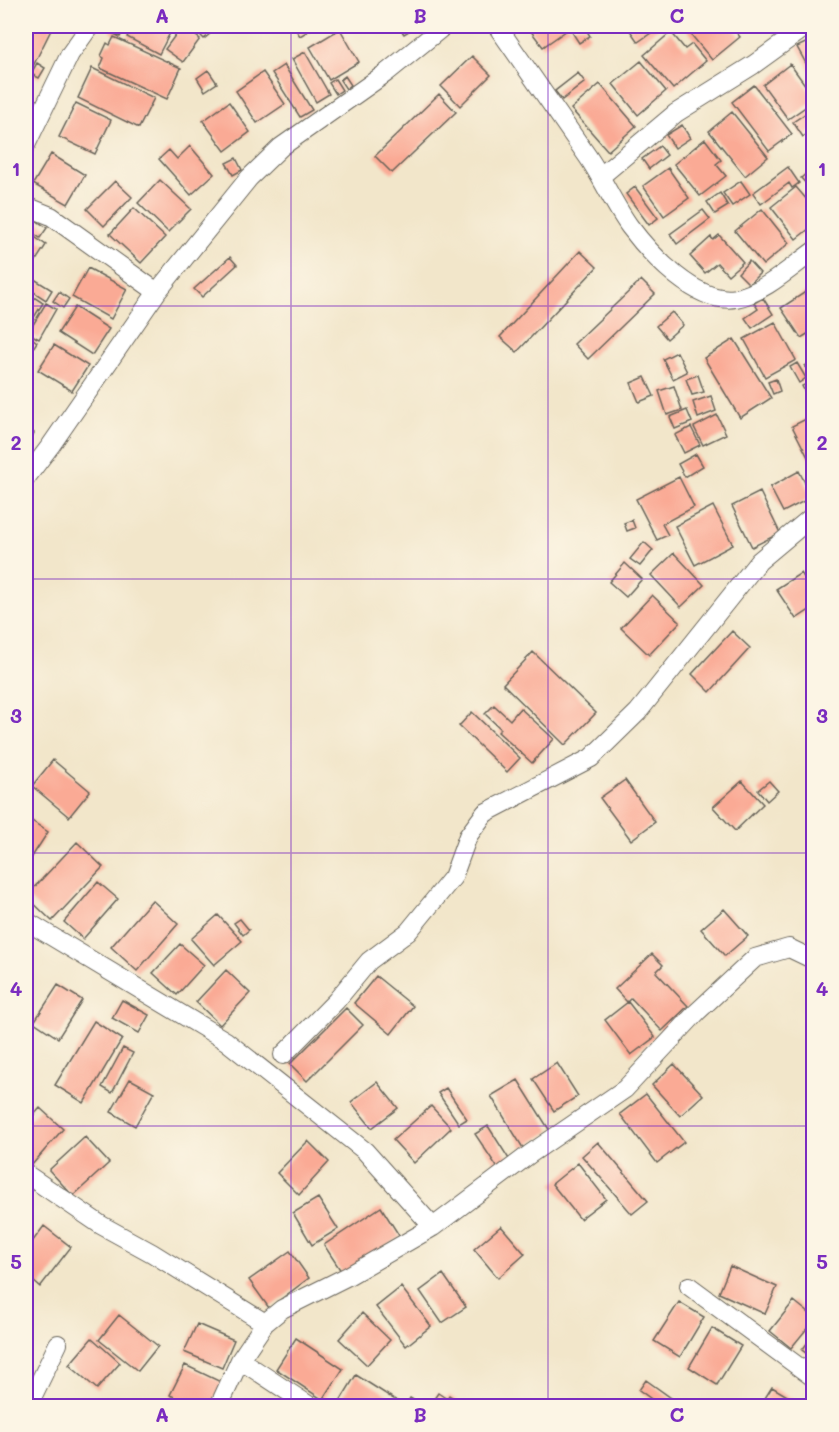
<svg xmlns="http://www.w3.org/2000/svg" width="839" height="1432" viewBox="0 0 839 1432" font-family="Mali,sans-serif">
  <rect width="100%" height="100%" fill="#fcf5e5"/>
  <filter id="ink" filterUnits="userSpaceOnUse"><feTurbulence type="fractalNoise" baseFrequency=".0167" numOctaves="2"/><feDisplacementMap in="SourceGraphic" scale="12" xChannelSelector="R" yChannelSelector="G"/><feConvolveMatrix kernelMatrix="1 2 1 2 8 2 1 2 1" color-interpolation-filters="sRGB"/></filter>
  <filter id="wash" filterUnits="userSpaceOnUse"><feTurbulence type="fractalNoise" baseFrequency=".008" numOctaves="4" result="noise"/><feDisplacementMap in="SourceGraphic" scale="24" xChannelSelector="R" yChannelSelector="G"/><feGaussianBlur stdDeviation="1.35" result="paint"/><feColorMatrix in="noise" values="0 0 0 0 0 0 0 0 0 0 0 0 0 0 0 0 0 1.4 0 .05"/><feComposite in="paint" operator="in"/></filter>
  <g filter="url(#wash)">
    <rect width="100%" height="100%" fill="#f2e6ca"/>
    <g id="blocks">
      <path fill="#faaa95" d="M26 26H53L26 80Z
        M113 26H126L120 37 110 32Z
        M133 26H166L172 29 159 54 127 37Z
        M182 26 200 39 183 62 165 49Z
        M192 26H219L204 39Z
        M297 26H312L313 28 300 36 294 27Z
        M398 26H417L404 34Z
        M527 26H568L570 28 543 47Z
        M576 26H584L590 36 579 43 570 29Z
        M634 26H661L638 42 629 29Z
        M684 26H731L740 37 712 60Z
        M340 29 359 62 329 80 310 47Z
        M671 32 685 49 692 44 706 61 673 89 644 55Z
        M114 37 181 68 167 99 100 68 104 58 101 56 107 43 110 45Z
        M814 39V78L797 47Z
        M305 52 329 94 316 102 292 59Z
        M472 56 491 75 460 106 441 86Z
        M641 61 666 91 638 115 613 84Z
        M37 63 45 68 39 78 31 74Z
        M790 64 814 97V101L788 119 763 85Z
        M284 65 312 110 300 117 272 73Z
        M92 68 154 98 139 128 78 98Z
        M208 70 217 83 205 91 197 78Z
        M263 72 285 104 257 123 236 91Z
        M578 73 585 82 562 100 555 91Z
        M345 76 351 85 346 89 340 80Z
        M335 79 342 90 336 94 329 83Z
        M600 84 636 126 608 151 571 109Z
        M754 85 792 134 769 151 732 102Z
        M439 94 456 112 392 173 375 156Z
        M229 102 250 132 225 151 203 121Z
        M76 103 111 120 95 154 59 137Z
        M814 108V130L803 137 793 122Z
        M732 112 768 157 745 176 709 131Z
        M682 125 690 138 675 148 666 135Z
        M705 139 721 160 716 164 726 176 700 196 674 164Z
        M190 146 214 174 191 195 159 159 169 150 177 159Z
        M660 146 667 155 649 169 642 159Z
        M51 154 85 175 68 204 33 184Z
        M236 158 242 170 233 175 226 163Z
        M788 167 799 183 792 188 789 183 761 204 753 193Z
        M814 167V192L801 178Z
        M668 168 689 198 664 216 643 186Z
        M160 180 191 209 168 232 138 203Z
        M115 181 132 197 104 226 87 209Z
        M741 181 750 194 732 206 723 193Z
        M635 187 658 218 649 225 626 194Z
        M796 187 814 208V225L796 239 771 207Z
        M720 193 728 206 715 214 707 202Z
        M134 208 165 237 141 263 110 234Z
        M762 209 789 243 763 265 735 231Z
        M703 210 710 219 677 244 670 234Z
        M26 213 47 228 40 238 26 228Z
        M26 231 46 245 28 273 26 271Z
        M719 235 743 262 728 275 717 263 705 273 690 256 711 237 713 240Z
        M580 251 597 267 517 352 500 337Z
        M230 257 237 265 202 297 194 289Z
        M749 261 760 273 749 284 738 273Z
        M88 268 127 289 111 319 72 297Z
        M26 274 52 290 46 300 26 287Z
        M641 280 655 294 588 359 574 344Z
        M807 291 814 301V330L801 338 781 308Z
        M26 292 43 303 26 330Z
        M59 292 69 299 63 308 53 301Z
        M763 298 773 314 752 328 745 318 758 309 754 303Z
        M46 303 56 309 39 339 28 333Z
        M75 307 109 329 92 355 58 333Z
        M672 312 683 325 667 339 656 326Z
        M775 322 796 360 765 377 744 339Z
        M29 336 37 342 26 359V342Z
        M734 339 771 398 740 418 704 358Z
        M54 345 88 366 72 391 38 370Z
        M677 352 687 372 673 379 663 359Z
        M814 360V374L811 376 805 366Z
        M797 363 806 378 799 383 790 367Z
        M698 375 704 392 692 395 686 379Z
        M645 377 654 396 639 402 631 383Z
        M776 379 780 391 773 394 768 382Z
        M813 381 814 402 811 403 802 386Z
        M674 386 682 410 667 415 659 391Z
        M711 396 716 411 698 418 693 402Z
        M687 410 692 422 675 429 670 417Z
        M717 415 726 434 703 445 694 427Z
        M814 415V469L792 426Z
        M691 427 700 445 684 453 675 435Z
        M26 428 34 433 26 447Z
        M696 454 703 466 685 477 678 464Z
        M799 471 812 497 783 512 770 487Z
        M679 477 694 507 662 524 668 535 657 540 636 499Z
        M760 492 780 533 752 547 732 506Z
        M713 506 733 545 695 565 675 526Z
        M632 520 635 528 627 531 624 523Z
        M644 542 653 550 640 566 630 559Z
        M674 553 704 585 681 607 651 575Z
        M625 563 642 579 626 597 609 582Z
        M801 573 814 592V607L796 619 776 589Z
        M652 595 680 622 649 655 621 628Z
        M732 631 750 648 710 692 692 674Z
        M533 652 596 713 565 745 503 684Z
        M494 705 510 720 520 708 554 739 532 763 498 732 501 729 485 714Z
        M472 712 520 758 507 772 459 726Z
        M53 760 90 791 69 817 32 786Z
        M625 780 655 822 631 840 600 798Z
        M742 781 763 804 735 831 713 807Z
        M769 781 778 791 767 801 758 790Z
        M26 817 48 832 26 866Z
        M77 842 103 867 52 921 26 896Z
        M98 882 118 899 83 939 64 922Z
        M152 900 178 924 137 971 111 947Z
        M724 909 748 936 725 956 701 929Z
        M218 915 242 941 214 965 191 939Z
        M240 919 249 930 243 935 234 923Z
        M180 944 204 965 177 995 153 973Z
        M652 954 663 965 656 972 688 1006 662 1031 631 998 627 1002 615 989Z
        M226 970 250 993 220 1025 196 1002Z
        M376 976 413 1006 391 1034 354 1003Z
        M58 985 82 1000 58 1038 34 1022Z
        M122 1000 149 1015 139 1033 112 1018Z
        M628 1002 655 1037 631 1055 605 1020Z
        M346 1008 363 1025 307 1081 290 1064Z
        M94 1021 122 1039 84 1103 55 1085Z
        M123 1048 133 1053 112 1093 102 1087Z
        M557 1063 578 1096 554 1111 533 1079Z
        M674 1064 703 1095 680 1116 652 1085Z
        M130 1079 154 1092 135 1126 111 1112Z
        M518 1080 550 1131 523 1148 491 1096Z
        M377 1082 398 1108 372 1128 351 1102Z
        M446 1088 467 1119 459 1124 438 1093Z
        M646 1094 684 1142 657 1163 620 1114Z
        M431 1106 451 1128 414 1163 393 1140Z
        M40 1108 63 1129 31 1166 26 1162V1124Z
        M488 1126 509 1159 497 1167 475 1134Z
        M85 1137 109 1163 73 1196 49 1170Z
        M308 1141 329 1162 299 1195 277 1173Z
        M598 1142 648 1201 632 1214 582 1156Z
        M578 1163 606 1199 580 1219 552 1184Z
        M318 1198 338 1229 312 1245 293 1213Z
        M381 1207 400 1237 343 1274 324 1245Z
        M44 1226 71 1247 40 1287 26 1275V1250Z
        M501 1226 525 1254 498 1278 474 1249Z
        M290 1251 309 1278 269 1308 249 1280Z
        M730 1266 777 1287 765 1314 719 1293Z
        M443 1274 466 1307 442 1323 420 1291Z
        M401 1287 431 1326 406 1346 376 1307Z
        M794 1301 814 1317V1320L791 1348 770 1331Z
        M679 1302 704 1317 680 1357 654 1341Z
        M362 1313 390 1340 367 1365 339 1339Z
        M119 1315 158 1346 138 1371 99 1340Z
        M197 1324 234 1340 222 1368 184 1352Z
        M712 1328 741 1346 717 1385 689 1367Z
        M814 1334V1359L802 1350Z
        M92 1338 120 1363 97 1389 69 1365Z
        M296 1338 343 1369 323 1400 276 1369Z
        M185 1365 223 1383 212 1406H195L170 1395Z
        M356 1375 397 1401 394 1406H337Z
        M646 1380 671 1398 664 1406H661L639 1390Z
        M772 1387 799 1403 797 1406H760Z
        M438 1393 447 1399 449 1395 458 1401 454 1406H429Z
        M410 1398 423 1406H405Z"/>
    </g>
  </g>
  <g filter="url(#ink)">
    <use href="#blocks" fill-opacity="0" stroke="#676359" stroke-width="1.5"/>
    <g fill="none" stroke-linecap="round" stroke-linejoin="round">
      <g stroke="#676359" stroke-width="20">
        <path id="street" d="M497 26C527 69 557 113 588 157 603 179 614 205 630 227 651 255 697 305 736 298 765 292 790 268 814 251
          M26 145 70 54 90 26
          M601 176 676 113 753 65 807 26
          M26 206 51 216 157 292
          M26 478 51 445 157 292 249 178 281 147 386 73 444 26
          M26 921 226 1041 365 1151 433 1227
          M283 1055 336 1001 369 961 408 932 453 877 468 836 485 813 591 758 638 712 759 561 814 515
          M26 1174 101 1225 152 1253 265 1323
          M689 1286 814 1378
          M240 1360 310 1406
          M28 1406 58 1344
          M219 1406 240 1360 265 1323 282 1309 348 1276 433 1227 530 1154 625 1089 697 1012 755 958 789 948 814 960"/>
      </g>
      <use href="#street" stroke="#fff" stroke-width="18"/>
    </g>
  </g>
  <path fill="none" stroke="#7b2cbf" stroke-width="1.5" stroke-opacity="0.55" d="M291 26V1406M548 26V1406M26 306H814M26 579H814M26 853H814M26 1126H814"/>
  <rect width="839" height="1432" fill="none" stroke="#fcf5e5" stroke-width="66"/>
  <rect x="33" y="33" width="773" height="1366" fill="none" stroke="#7b2cbf" stroke-width="2"/>
  <g font-size="20" text-anchor="middle" font-weight="bold" fill="#7b2cbf">
    <text x="162" y="23">A</text>
    <text x="420" y="23">B</text>
    <text x="677" y="23">C</text>
    <text x="16" y="176">1</text>
    <text x="822" y="176">1</text>
    <text x="16" y="450">2</text>
    <text x="822" y="450">2</text>
    <text x="16" y="723">3</text>
    <text x="822" y="723">3</text>
    <text x="16" y="996">4</text>
    <text x="822" y="996">4</text>
    <text x="16" y="1269">5</text>
    <text x="822" y="1269">5</text>
    <text x="162" y="1422">A</text>
    <text x="420" y="1422">B</text>
    <text x="677" y="1422">C</text>
  </g>
</svg>
